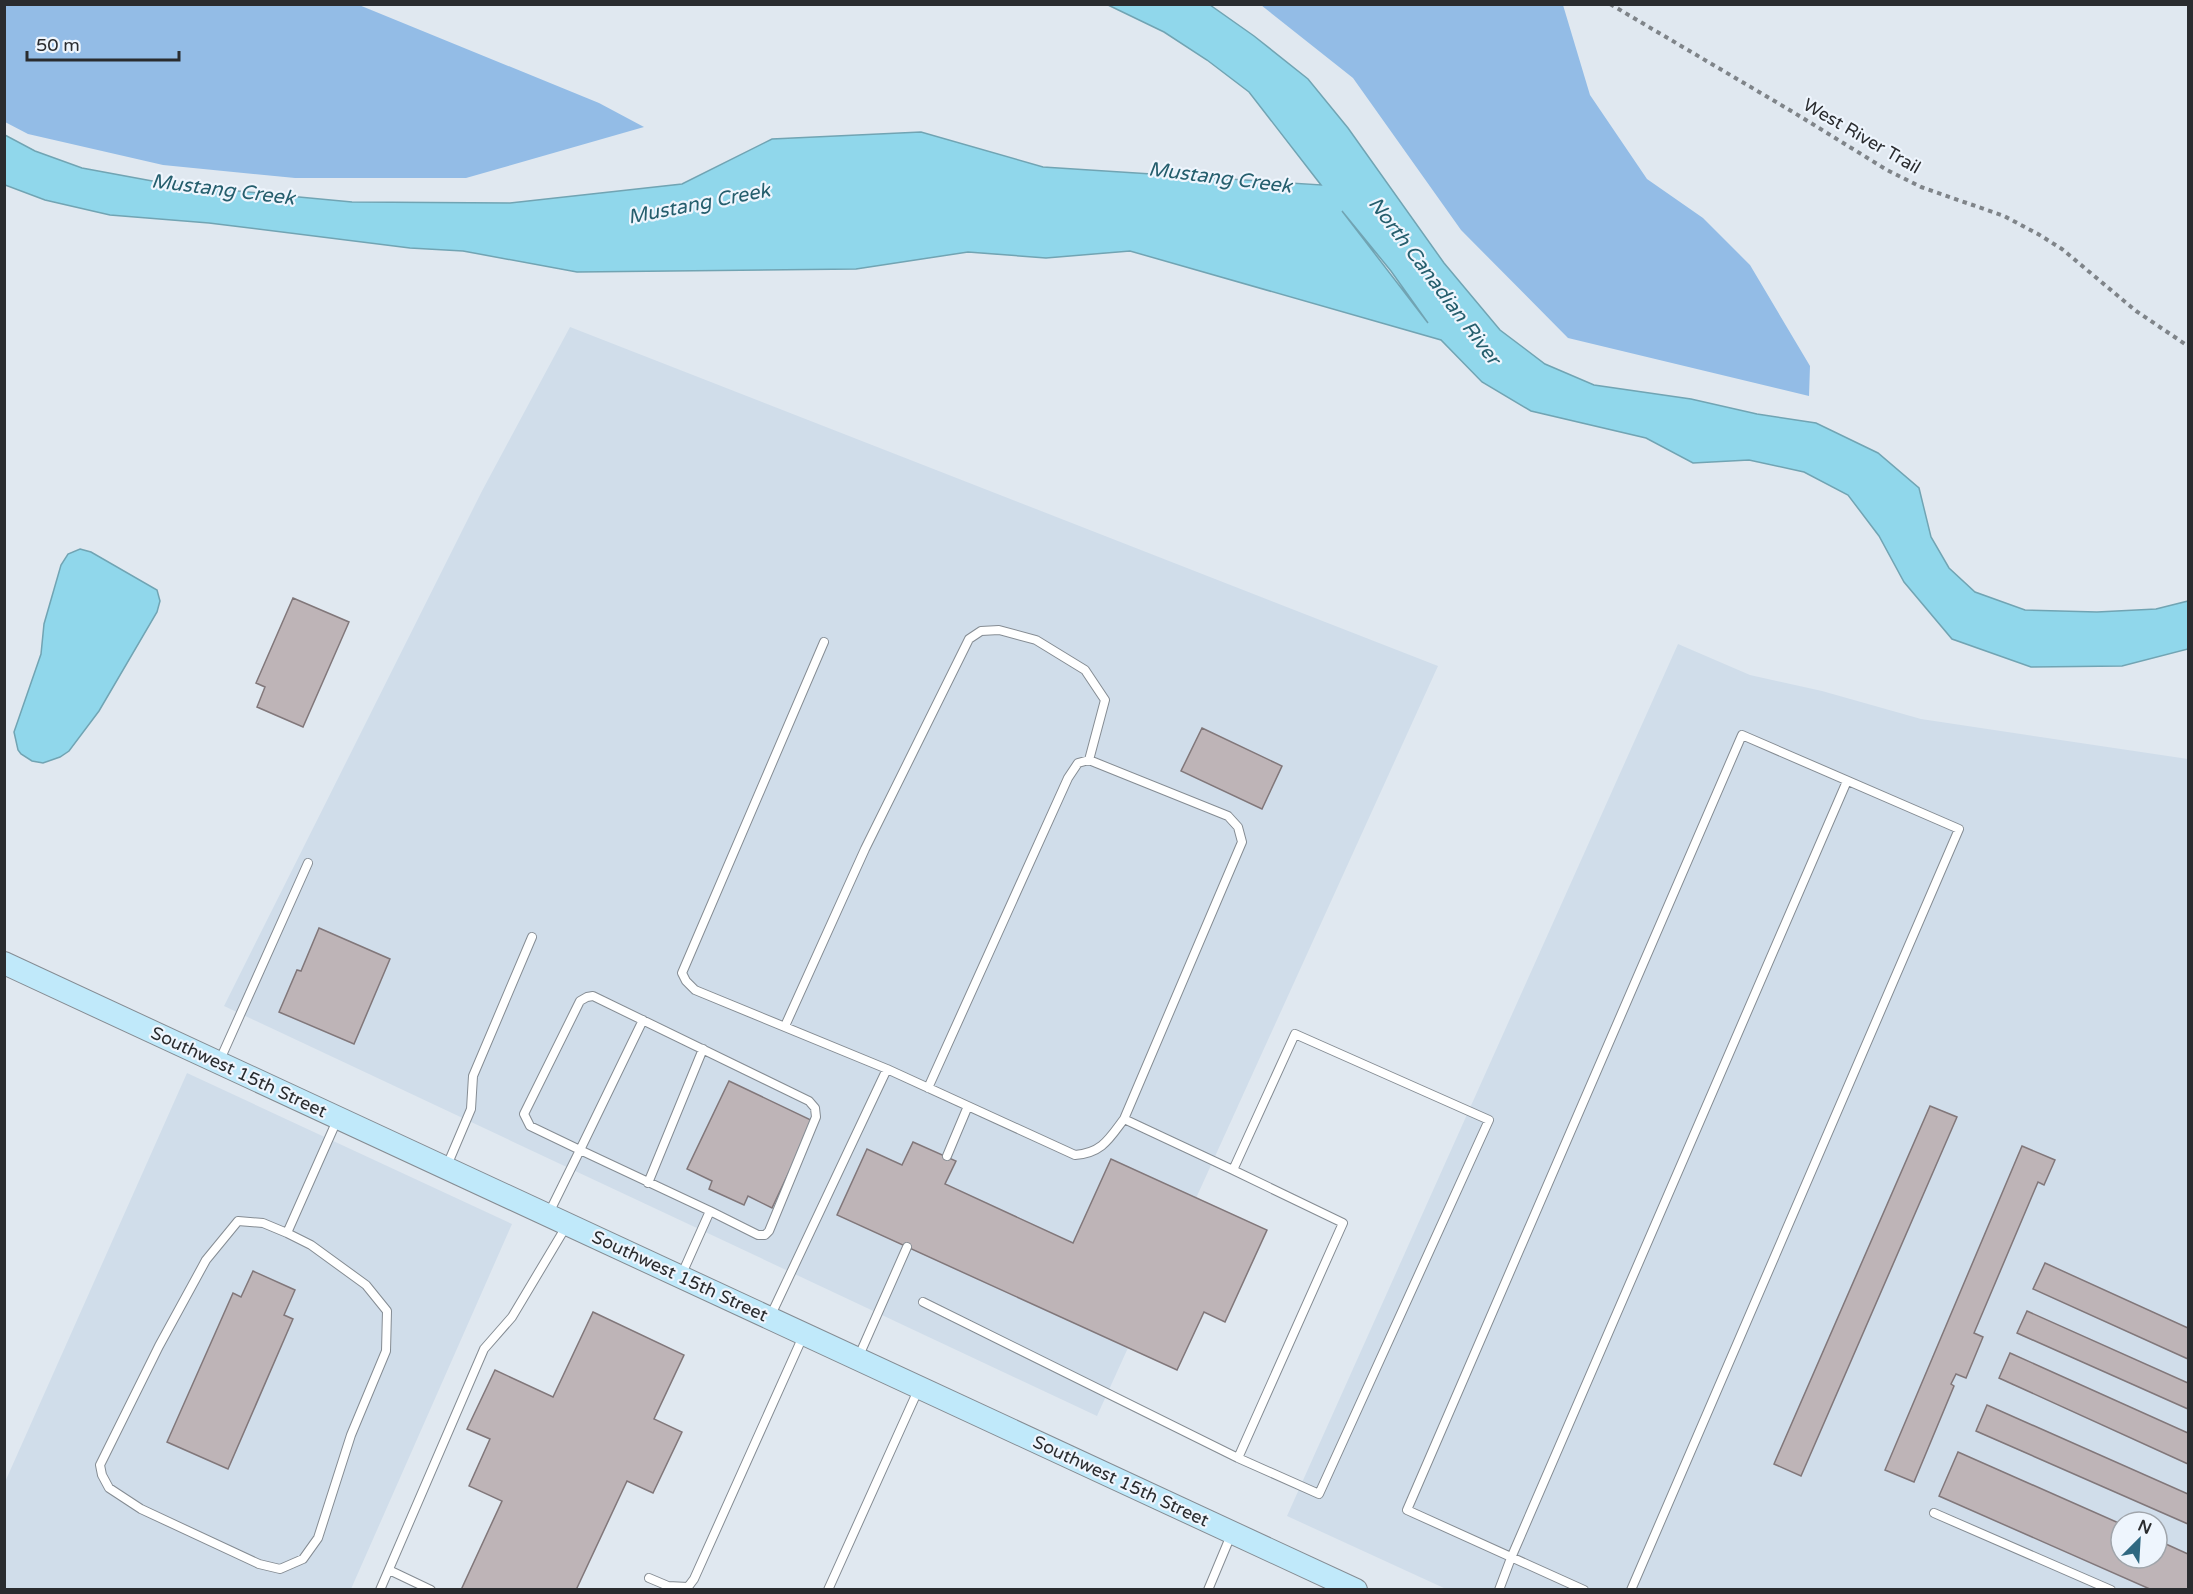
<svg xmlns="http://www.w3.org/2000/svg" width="2193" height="1594" viewBox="0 0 2193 1594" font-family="'Varela Round',sans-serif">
  <rect width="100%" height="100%" fill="#e0e8f0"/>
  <path fill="#d0ddea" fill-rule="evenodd" d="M570 327 1438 666 1097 1416 224 1006 482 491Z
    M1678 644 1750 675 1822 691 1921 719 2188 759V1589H1446L1287 1516ZM2121 1522H2157V1558H2121Z
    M187 1073 512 1224 351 1589 5 1590V1482Z"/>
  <path fill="#93bce6" d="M4 5H359L599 103 644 127 466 178H295L163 165 28 134 5 122Z
    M1261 5H1563L1590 95 1647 179 1703 218 1750 265 1810 366 1809 396 1568 338 1461 230 1353 78Z"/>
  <path fill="#90d7eb" stroke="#71a4b3" stroke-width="1.5" fill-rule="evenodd" d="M1108 5H1210L1254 36 1308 79 1348 128 1444 263 1500 330 1545 364 1594 385 1691 399 1757 414 1816 423 1878 453 1919 488 1931 537 1949 568 1975 592 2025 610 2097 612 2156 609 2188 601V649L2122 666 2031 667 1952 639 1904 582 1879 536 1848 495 1804 472 1749 460 1693 463 1646 438 1531 411 1482 382 1441 340 1130 251 1046 258 968 252 856 269 577 272 463 251 410 248 209 223 110 215 45 200 5 185V135L35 151 82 168 174 185 352 202 510 203 682 184 772 139 921 132 1043 167 1321 185 1249 92 1207 60 1164 32ZM1342 211 1391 271 1428 323Z
    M80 549 91 552 157 590 160 601 157 612 99 711 69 751 60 757 43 763 32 761 21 754 18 750 14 732 41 654 44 624 61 565 68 554Z"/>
  <path fill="#beb4b7" stroke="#81777a" stroke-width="1.5" d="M293 598 349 622 303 727 257 707 265 687 256 683Z
    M1202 728 1282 766 1262 809 1181 771Z
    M319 928 390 959 354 1044 279 1012 297 970 301 971Z
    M729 1081 813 1121 772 1208 748 1196 744 1205 709 1189 712 1181 687 1169Z
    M1930 1106 1957 1117 1801 1476 1774 1464Z
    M913 1142 956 1161 945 1184 1073 1243 1111 1159 1267 1230 1225 1322 1204 1312 1177 1370 837 1215 867 1149 902 1165Z
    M2022 1146 2055 1160 2044 1185 2038 1182 1974 1333 1983 1337 1966 1378 1956 1374 1951 1384 1954 1386 1914 1482 1885 1470Z
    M2045 1263 2188 1328V1359L2033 1289Z
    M253 1271 295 1290 284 1315 293 1319 228 1469 167 1442 233 1293 241 1297Z
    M2027 1311 2188 1383V1409L2017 1333Z
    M593 1312 684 1355 654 1419 682 1432 653 1493 627 1481 576 1590H461L502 1501 469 1486 490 1439 467 1429 495 1370 553 1397Z
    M2010 1353 2188 1433V1464L1999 1378Z
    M1987 1405 2188 1494V1524L1976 1431Z
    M1958 1452 2121 1524V1558H2157V1540L2188 1554V1590H2152L1939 1496Z"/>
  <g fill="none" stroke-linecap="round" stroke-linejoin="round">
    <g stroke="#858c93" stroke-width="10">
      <path id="lane" d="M824 642 682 973 686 981 695 990 887 1069
        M643 1020 580 1150 530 1126 524 1114 580 1001 587 997 593 996 809 1101 815 1108 816 1117 769 1231 765 1235H758L710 1211
        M785 1026 865 849 969 639 981 631 999 630 1036 640 1085 670 1105 700 1089 760
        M219 1062 308 863
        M1124 1119 1233 1170
        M947 1156 968 1106
        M446 1168 471 1109 473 1076 532 937
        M648 1183 703 1049
        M548 1215 580 1150 710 1211 681 1276
        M287 1233 311 1245 366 1285 387 1311 386 1351 351 1435 318 1538 303 1559 280 1569 259 1564 141 1509 109 1488 102 1475 100 1465 159 1346 206 1260 238 1221 263 1223 287 1233 338 1118
        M923 1302 1238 1458 1319 1494 1489 1120 1295 1034 1233 1170 1343 1223 1238 1458
        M770 1317 887 1069 1075 1155C1102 1153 1109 1139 1124 1119L1242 842 1238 827 1228 816 1089 760 1078 763 1068 778 928 1088
        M858 1358 907 1247
        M1934 1513 2111 1590
        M389 1570 431 1590
        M649 1578 668 1586 688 1587 694 1579 804 1334
        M380 1590 484 1349 512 1317 567 1225
        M828 1590 919 1388
        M1208 1590 1231 1535
        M1499 1590 1511 1558 1847 781
        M1584 1590 1407 1510 1742 735 1959 829 1631 1590"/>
    </g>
    <g stroke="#858c93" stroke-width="24">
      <path id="secondary" d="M4 963 1356 1590"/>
    </g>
    <path stroke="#7f8489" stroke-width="4" stroke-dasharray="4.5 4.5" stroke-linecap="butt" d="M1610 4 1793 112 1887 170 1921 187 2004 216 2038 234 2062 249 2136 311 2188 346"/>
    <use href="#lane" stroke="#fff" stroke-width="8"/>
    <use href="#secondary" stroke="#c0e9fa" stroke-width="22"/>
  </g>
  <g text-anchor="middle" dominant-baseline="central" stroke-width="4.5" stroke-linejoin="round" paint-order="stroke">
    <g font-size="18" fill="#2a2c2f" stroke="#eef5fd">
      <text transform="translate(1862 136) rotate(30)">West River Trail</text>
      <text transform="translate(239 1072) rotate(25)">Southwest 15th Street</text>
      <text transform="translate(680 1276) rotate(25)">Southwest 15th Street</text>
      <text transform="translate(1121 1481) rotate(25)">Southwest 15th Street</text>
    </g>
    <g font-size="20" font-style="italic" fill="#255e6d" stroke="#eef5fd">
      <text transform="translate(1220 178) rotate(7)">Mustang Creek</text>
      <text transform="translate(223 190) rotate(7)">Mustang Creek</text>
      <text transform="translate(699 204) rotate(-11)">Mustang Creek</text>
      <text transform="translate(1434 281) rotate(53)">North Canadian River</text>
    </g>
  </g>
  <rect width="2193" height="1594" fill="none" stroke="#2a2c2f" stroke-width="12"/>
  <g transform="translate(2139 1540) rotate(24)"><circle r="28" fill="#eef5fd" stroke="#a0a5ab" stroke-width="1.5"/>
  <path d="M0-4.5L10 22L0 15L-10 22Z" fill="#2f6881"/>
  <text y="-9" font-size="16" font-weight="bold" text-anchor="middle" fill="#2a2c2f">N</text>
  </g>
  <path d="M27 51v9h152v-9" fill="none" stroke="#2a2c2f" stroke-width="3"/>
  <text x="36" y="51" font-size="18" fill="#2a2c2f" stroke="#eef5fd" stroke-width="4.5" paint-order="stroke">50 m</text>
</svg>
